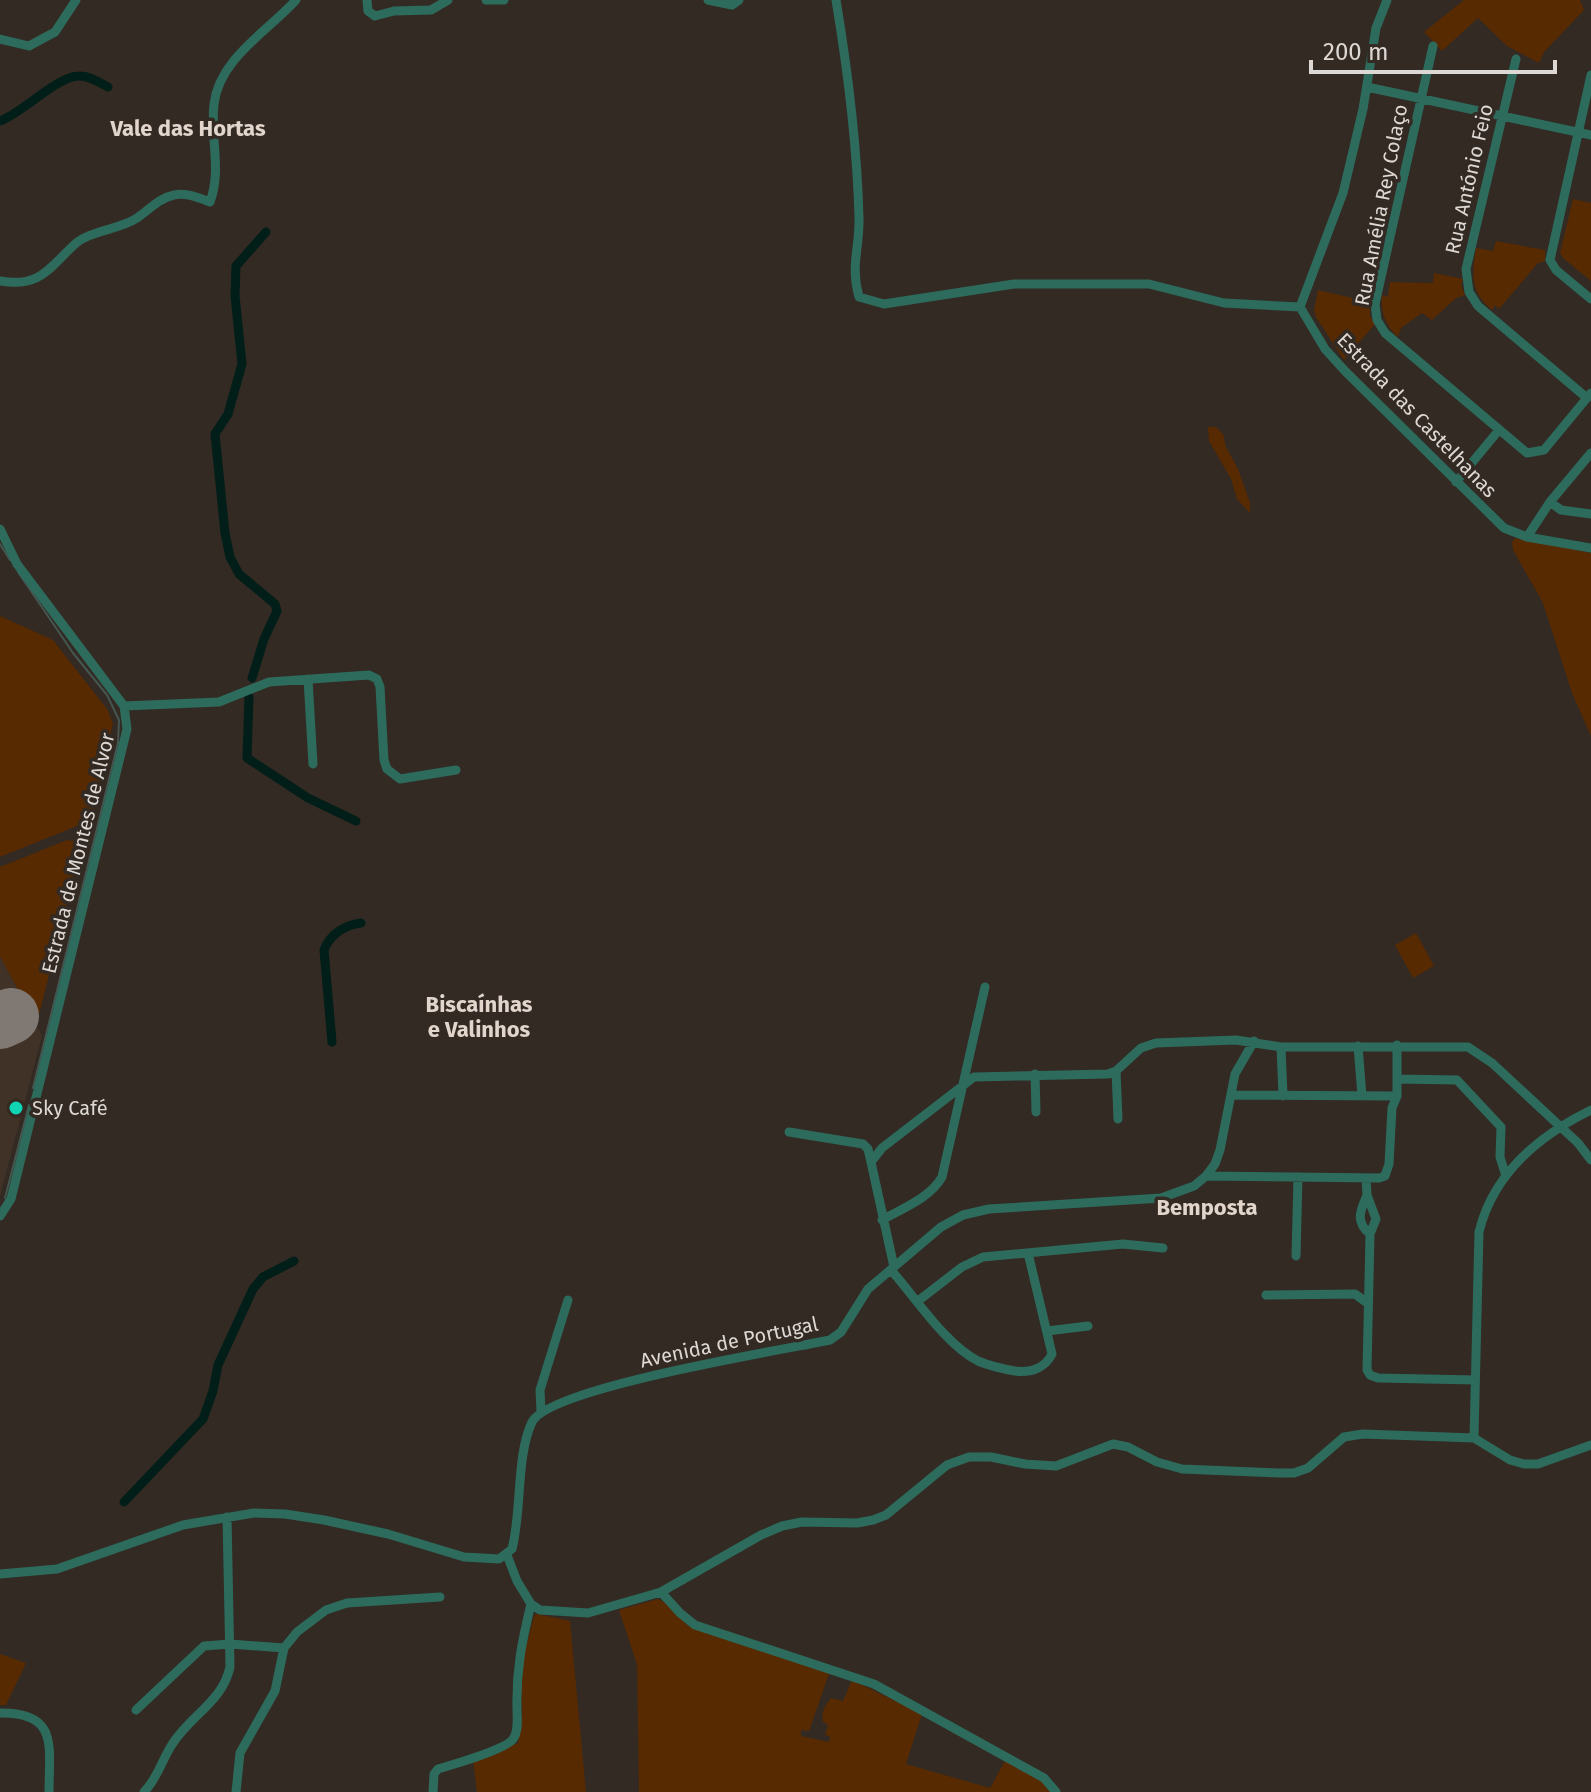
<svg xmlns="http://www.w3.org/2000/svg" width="1591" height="1792" viewBox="0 0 1591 1792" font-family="'Fira Sans',sans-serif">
  <rect width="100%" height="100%" fill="#332a23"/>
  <path fill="#413228" d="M0 956 42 1036 0 1196Z"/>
  <path fill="#572a02" d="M1464 0H1580L1584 10 1544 52 1539 63 1507 46 1478 18 1442 51 1424 32Z
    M1573 199 1591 203V281L1563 258 1560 253Z
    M1496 241 1545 250V261L1538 263 1499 309 1495 305 1492 310C1470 292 1472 275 1476 248L1493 251Z
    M1434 273 1463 279 1461 285 1465 295 1456 298 1432 320 1422 313 1401 328 1398 337C1386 326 1380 312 1382 295L1388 297 1390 282 1433 283Z
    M1318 290 1370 302V316L1375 324 1344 360 1316 317 1314 310Z
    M1208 427H1216L1223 434 1226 447 1238 469 1250 503V513L1237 499 1231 479 1209 441Z
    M1515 538 1591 553V736L1572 693 1543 603 1513 550 1512 542Z
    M0 616 53 640 107 709 113 723 92 820 0 857Z
    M67 840 77 842 80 850 40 1011 33 1018 0 956V867Z
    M1416 933 1434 966 1413 978 1395 945Z
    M658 1599 665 1603 688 1626 830 1671 809 1731 801 1730V1736L829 1742 830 1736 825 1735 828 1725 823 1722C821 1713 825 1705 831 1698L843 1701 852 1680 922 1714 906 1764 990 1788 1006 1759 1044 1783 1050 1792H639L637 1665 619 1610Z
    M537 1614 570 1621 586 1792H477L473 1759 518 1743 522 1713 520 1670 534 1616Z
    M0 1654 26 1663 6 1705H0Z"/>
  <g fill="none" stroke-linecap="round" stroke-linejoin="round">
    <path stroke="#445650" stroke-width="2" d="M0 544 10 560
      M18 572 73 653 107 695 119 720 118 743 33 1088
      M5 1198 29 1105"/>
    <path stroke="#021e18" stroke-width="9" d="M0 121C22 113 57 77 78 76 88 75 99 82 108 87
      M252 678 264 639 277 611 275 604 239 574 230 557 225 533 215 434 228 414 242 364 235 296 236 266 266 232
      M249 697 247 758 308 798 356 821
      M332 1042 324 950C330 934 345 925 361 923
      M124 1502 203 1419 213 1391 218 1365 253 1289 263 1277 294 1261"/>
    <path stroke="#807872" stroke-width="56" d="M0 1021 11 1016"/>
    <path stroke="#2d6b5d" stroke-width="9" d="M367 0 368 11 375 16 394 11 431 10 448 0
      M486 0H504
      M708 0 732 5 739 0
      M836 0C848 72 857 144 859 217 860 247 850 265 859 297L884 304 1014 284H1149L1224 303 1300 307
      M0 39 29 46 55 32 76 0
      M1433 46 1375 304 1377 320 1385 333 1527 453 1544 450 1591 393
      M1516 59 1466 269 1469 292 1478 306 1587 398
      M1591 75 1550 260 1556 270 1591 299
      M1367 87 1591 135
      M0 281C40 288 49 268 74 245 90 230 119 230 137 218 149 210 159 198 174 195 185 192 199 198 210 202 222 170 210 138 214 104 219 59 268 31 296 0
      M1300 307 1325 349 1345 371 1504 528 1527 537 1591 548
      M1300 307 1343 193 1363 109 1376 28 1387 0
      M1456 482 1499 430
      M1550 502 1561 510 1591 514
      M0 529 17 564 124 706 127 729 11 1199 0 1216
      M1527 537 1550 502 1591 453
      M308 679 313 764
      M124 706 219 702 269 682 369 675 377 679 380 687 384 760 387 769 400 779 456 770
      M1358 1046 1362 1096
      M1281 1047 1283 1096
      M1116 1071 1118 1119
      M1035 1074 1036 1112
      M1398 1079 1457 1080 1501 1127 1500 1157 1505 1173
      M1231 1095 1397 1096
      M789 1132 863 1144 868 1149 871 1162
      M1206 1176 1379 1178 1385 1176 1389 1164 1392 1108 1397 1096V1045
      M1366 1178 1367 1195 1376 1219 1370 1234 1367 1370 1370 1375 1378 1378 1475 1380
      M1367 1195C1360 1211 1355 1222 1370 1234
      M882 1220C903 1208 930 1198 942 1177L985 987
      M1296 1256 1298 1177
      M894 1267 871 1162 882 1148 974 1077 1108 1074 1116 1071 1141 1048 1156 1043 1236 1040 1281 1047H1468L1492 1063 1578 1143 1591 1160
      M891 1270C915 1297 946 1345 978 1361 990 1366 1003 1369 1015 1371 1031 1373 1045 1368 1052 1354L1028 1253
      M1266 1295 1355 1294 1366 1302
      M918 1301 962 1267 983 1257 1123 1244 1163 1248
      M1047 1331 1088 1326
      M541 1412 540 1390 568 1300
      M1474 1438 1479 1232C1493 1174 1538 1136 1591 1110
      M507 1555 517 1581 531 1604 540 1610 588 1613 661 1592 761 1535 782 1526 802 1522 857 1523 873 1520 886 1515 947 1465 969 1457H991L1025 1464 1056 1466 1113 1444 1128 1447 1157 1462 1182 1469 1279 1473H1294L1308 1468 1344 1437 1363 1434 1474 1438 1510 1460 1524 1464H1538L1591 1445
      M0 1574 57 1569 183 1525 254 1513 285 1514 324 1520 388 1534 464 1557 499 1559 512 1549C522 1511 516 1456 532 1422 550 1387 783 1350 830 1340L841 1332 868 1289 941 1227 963 1215 989 1209 1161 1198 1194 1186 1206 1176 1215 1164 1220 1150 1235 1074 1254 1041
      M661 1592 680 1613 695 1625 874 1684 1044 1778 1056 1792
      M136 1710 204 1646 230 1644 284 1648
      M0 1713C59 1712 49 1747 49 1792
      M144 1792C158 1778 162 1759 173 1743 191 1715 223 1701 230 1667L227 1517
      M236 1792 240 1753 275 1691 284 1648 297 1632 326 1610 347 1603 440 1597
      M433 1792 434 1774 438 1769C452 1765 507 1749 513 1739 519 1731 517 1718 517 1709 516 1670 522 1641 531 1604"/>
  </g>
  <circle fill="#0fd5b4" stroke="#332a23" stroke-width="3" cx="16" cy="1108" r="8"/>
  <g text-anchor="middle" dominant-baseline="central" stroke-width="7" stroke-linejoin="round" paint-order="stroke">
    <g font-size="20" fill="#ded8d4" stroke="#332a23">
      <text transform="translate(1469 179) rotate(-77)">Rua António Feio</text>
      <text transform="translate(1381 205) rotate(-79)">Rua Amélia Rey Colaço</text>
      <text transform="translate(1417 415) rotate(46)">Estrada das Castelhanas</text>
      <text transform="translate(78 853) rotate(-76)">Estrada de Montes de Alvor</text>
      <text transform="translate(729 1342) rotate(-12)">Avenida de Portugal</text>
    </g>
    <g font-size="20" fill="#ded8d4" stroke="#332a23" text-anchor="start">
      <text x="32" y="1108">Sky Café</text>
    </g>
    <g font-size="22" font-weight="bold" fill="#e1d5cc" stroke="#332a23">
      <text x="188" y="128">Vale das Hortas</text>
      <text x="479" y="1004">Biscaínhas<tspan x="479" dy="25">e Valinhos</tspan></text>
      <text x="1207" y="1207">Bemposta</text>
    </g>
  </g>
  <path d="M1311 60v12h244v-12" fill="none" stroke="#ded8d4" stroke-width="4"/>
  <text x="1323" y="60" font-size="24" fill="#ded8d4" stroke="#332a23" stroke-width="6" paint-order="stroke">200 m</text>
</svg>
